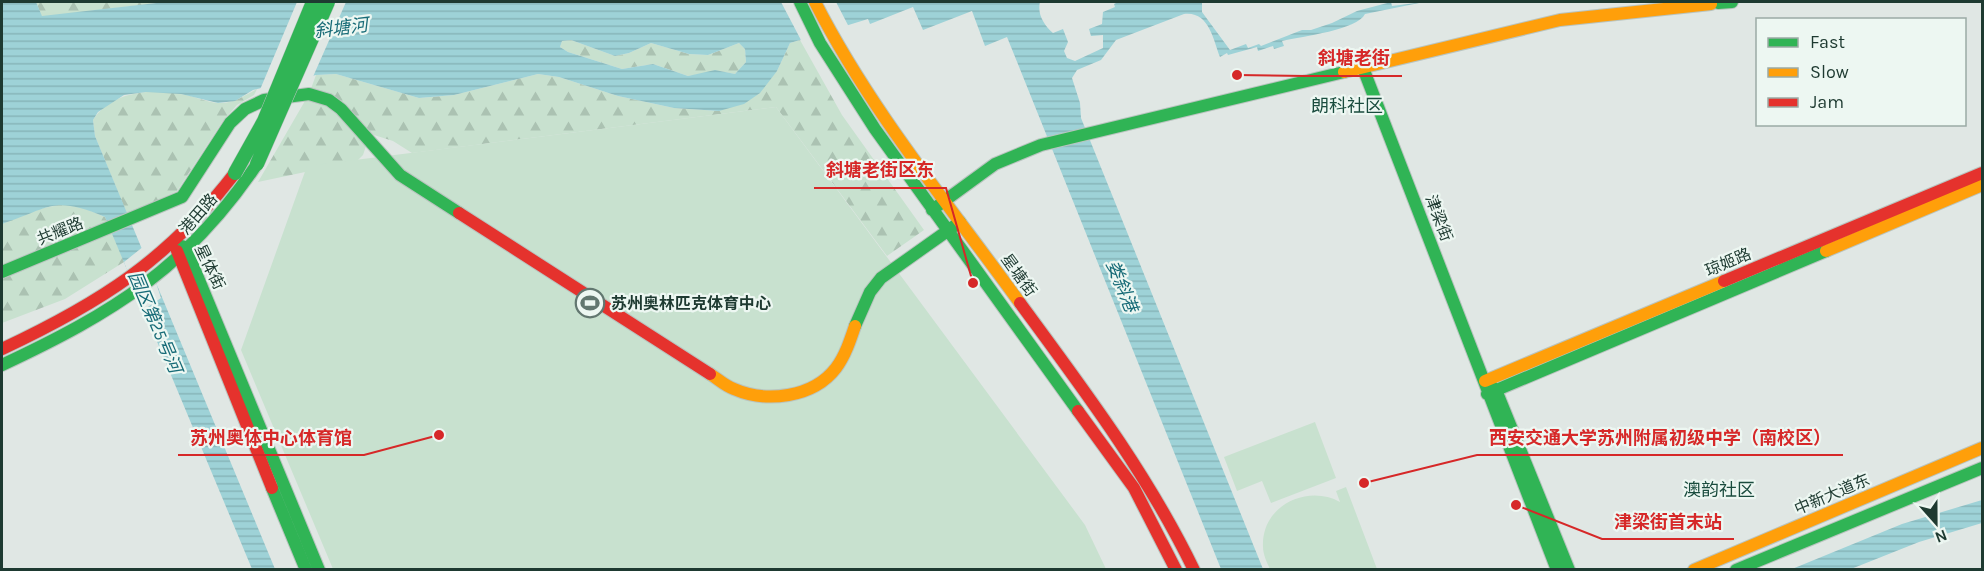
<svg xmlns="http://www.w3.org/2000/svg" width="1984" height="571" viewBox="0 0 1984 571" font-family="Karla,'Noto Sans SC',sans-serif">
  <defs>
    <pattern id="forest-firs" width="22" height="20" patternUnits="userSpaceOnUse" patternTransform="scale(1.5)"><rect width="22" height="20" fill="#c8e1cf"/><path d="M5 1l3.5 6h-7zM16 11l3.5 6h-7z" fill="#abc2b2"/></pattern>
    <pattern id="water-rules" width="6" height="5" patternUnits="userSpaceOnUse" patternTransform="scale(1.5)"><rect width="6" height="5" fill="#9ed2d7"/><path d="M0 2.5h6" fill="none" stroke="#88b5b9"/></pattern>
  </defs>
  <rect width="100%" height="100%" fill="#e0e7e4"/>
  <path fill="url(#forest-firs)" d="M36 2H165L42 17Z
    M571 40 615 56 629 53 651 43 689 54 708 55 739 43 745 49 746 62 735 74 719 71 688 76 653 64 622 69 568 52 560 47 562 41Z
    M800 40 842 115 924 230 887 256 776 107 412 153 393 141 374 135 349 112 331 105 366 146 363 155 357 161 258 182 309 94 316 75 336 74 419 98 454 95 538 74 559 77 618 96 674 108 719 111 777 71 790 43Z
    M257 89 254 95 237 105 222 122 177 191 127 214 95 136 93 120C112 91 150 89 181 94 194 96 206 102 218 103 233 104 244 96 257 89Z
    M62 204 77 205 105 217 108 223 2 266V223L30 211Z
    M112 232 124 262 65 299 2 323V276Z"/>
  <path fill="#c8e1cf" d="M776 107 1085 525 1106 569H333L241 350 307 166Z
    M1315 422 1336 478 1271 503 1262 481 1237 491 1224 457Z
    M1346 487 1377 569H1270C1267 563 1263 554 1263 547 1261 505 1308 484 1340 502L1336 491Z"/>
  <path fill="url(#water-rules)" fill-rule="evenodd" d="M2 2H36L42 16 165 2H1040C1037 14 1044 25 1053 33L1063 29 1068 42 1064 51 1067 58 1075 61 1103 48V35L1091 36 1089 29 1102 24 1103 12 1115 7 1114 4 1118 2H1202V12L1230 50 1246 44 1248 48 1259 44 1261 46 1302 30H1311L1332 23 1357 11 1391 2 1392 6 1424 2 1365 14C1357 30 1304 36 1282 41L1284 46 1274 49 1273 46 1258 51 1257 47 1228 55 1227 53 1220 57C1213 39 1209 11 1184 14L1116 40 1101 60 1077 70 1072 78 1080 103 1081 118 1263 569H1221L1007 37 985 46 972 11 923 30 913 7 870 24 868 19 790 43 777 71 760 93 744 104 719 111 674 108 618 96 559 77 538 74 454 95 419 98 336 74 316 75 253 90 235 101 218 103 181 94 146 92 124 95 98 112 93 120 95 136 275 569H252L105 217C53 195 50 208 2 224ZM571 40 615 56 629 53 651 43 689 54 708 55 739 43 745 49 746 62 735 74 715 70 688 76 653 64 622 69 568 52 560 47 562 41Z
    M1982 500V523L1919 542 1851 569H1792L1902 524Z"/>
  <path fill="#e0e7e4" d="M297 2H346L312 79 259 92Z
    M781 2H836L850 29 802 42Z
    M144 246 161 298 142 311 124 262Z"/>
  <g fill="none" stroke-linecap="round" stroke-linejoin="round">
    <g stroke="#b9c4bf" stroke-width="14">
      <path id="fast" d="M800 2 820 43 875 129 1078 411
        M1718 3 1732 2
        M1363 68 1557 570
        M932 210 995 164 1041 145 1344 72
        M182 246 187 251 319 570
        M2 272 182 197 230 123 245 109 264 100 309 94 329 100 341 109 400 175 459 213
        M855 326 870 292 881 278 960 222
        M2 365C113 313 187 268 257 164
        M1491 386 1496 390 1569 570
        M1487 394 1826 251
        M272 488 306 570
        M1736 570 1982 468"/>
    </g>
    <g stroke="#b9c4bf" stroke-width="14">
      <path id="slow" d="M815 2C870 110 949 205 1020 303
        M1344 72 1560 20 1711 4
        M1826 251 1982 185
        M710 374C718 379 725 386 734 389 766 403 813 398 836 368 845 356 850 341 855 326
        M1485 381 1724 281
        M1694 570 1982 448"/>
    </g>
    <g stroke="#b9c4bf" stroke-width="14">
      <path id="jam" d="M459 213 710 374
        M177 251 272 488
        M1724 281 1982 173
        M1020 303C1084 390 1147 473 1194 570
        M2 349C100 303 168 260 235 173
        M1078 411 1134 488 1176 570"/>
    </g>
    <use href="#fast" stroke="#30b455" stroke-width="12"/>
    <use href="#slow" stroke="#ff9f0a" stroke-width="12"/>
    <use href="#jam" stroke="#e5322d" stroke-width="12"/>
    <g stroke="#bac4c1" stroke-width="15" stroke-linecap="butt">
      <path id="fast-bridge" d="M257 164 328 2
        M235 173 264 121 313 2"/>
    </g>
    <use href="#fast-bridge" stroke="#30b455" stroke-width="14"/>
  </g>
  <defs>
    <g id="stadium-ring" transform="scale(1.5)"><circle r="9.5" fill="#edf7f2" stroke="#627770" stroke-width="1.5"/><path d="M0-5a6.5 5 0 1 0 0 10a6.5 5 0 1 0 0-10ZM-3.5-1.8h7v3.6h-7Z" fill="#627770"/></g>
  </defs>
  <g fill-rule="evenodd">
    <use href="#stadium-ring" x="590" y="303"/>
  </g>
  <g text-anchor="middle" dominant-baseline="central" stroke-width="4.5" stroke-linejoin="round" paint-order="stroke">
    <g font-size="16" fill="#1e3a31" stroke="#edf7f2">
      <text transform="translate(198 214) rotate(-49)">港田路</text>
      <text transform="translate(1439 218) rotate(69)">津梁街</text>
      <text transform="translate(60 231) rotate(-22)">共耀路</text>
      <text transform="translate(1728 262) rotate(-23)">琼姬路</text>
      <text transform="translate(210 267) rotate(64)">星体街</text>
      <text transform="translate(1019 275) rotate(54)">星塘街</text>
      <text transform="translate(1832 494) rotate(-23)">中新大道东</text>
    </g>
    <g font-size="16" font-weight="bold" fill="#1e3a31" stroke="#edf7f2" text-anchor="start">
      <text x="611" y="303">苏州奥林匹克体育中心</text>
    </g>
    <g font-size="18" font-style="italic" fill="#176b77" stroke="#edf7f2">
      <text transform="translate(341 28) rotate(-7)">斜塘河</text>
      <text transform="translate(1122 286) rotate(68)">娄斜港</text>
      <text transform="translate(155 322) rotate(67)">园区第25号河</text>
    </g>
    <g font-size="18" fill="#1a4c3e" stroke="#edf7f2">
      <text x="1347" y="106">朗科社区</text>
      <text x="1719" y="490">澳韵社区</text>
    </g>
  </g>
  <path fill="none" stroke="#d62828" stroke-width="2" d="M1237 75L1306 76H1402M973 283L946 188H814M439 435L364 455H178M1364 483L1477 455H1843M1516 505L1602 539H1734"/>
  <g fill="#d62828" stroke="#edf7f2" stroke-width="2">
    <circle cx="1237" cy="75" r="6"/>
    <circle cx="973" cy="283" r="6"/>
    <circle cx="439" cy="435" r="6"/>
    <circle cx="1364" cy="483" r="6"/>
    <circle cx="1516" cy="505" r="6"/>
  </g>
  <g font-size="18" text-anchor="middle" font-weight="bold" fill="#d62828" stroke="#edf7f2" stroke-width="4.5" stroke-linejoin="round" paint-order="stroke">
    <text x="1354" y="64">斜塘老街</text>
    <text x="880" y="176">斜塘老街区东</text>
    <text x="271" y="444">苏州奥体中心体育馆</text>
    <text x="1660" y="444">西安交通大学苏州附属初级中学（南校区）</text>
    <text x="1668" y="528">津梁街首末站</text>
  </g>
  <rect width="1984" height="571" fill="none" stroke="#1e3a31" stroke-width="6"/>
  <rect x="1756" y="18" width="210" height="108" fill="#edf7f2" stroke="#9aaba5" stroke-width="1.5"/>
  <rect x="1768" y="38" width="30" height="9" fill="#30b455" stroke="#9aaba5" stroke-width="1.5"/>
  <text x="1810" y="48" font-size="18" fill="#1e3a31">Fast</text>
  <rect x="1768" y="68" width="30" height="9" fill="#ff9f0a" stroke="#9aaba5" stroke-width="1.5"/>
  <text x="1810" y="78" font-size="18" fill="#1e3a31">Slow</text>
  <rect x="1768" y="98" width="30" height="9" fill="#e5322d" stroke="#9aaba5" stroke-width="1.5"/>
  <text x="1810" y="108" font-size="18" fill="#1e3a31">Jam</text>
  <g transform="translate(1936 523) rotate(159)" stroke="#edf7f2" stroke-width="4.5" paint-order="stroke">
  <path d="M0-4.5L10 22L0 15L-10 22Z" fill="#1e3a31"/>
  <text y="-9" font-size="16" font-weight="bold" text-anchor="middle" fill="#1e3a31">N</text>
  </g>
</svg>
